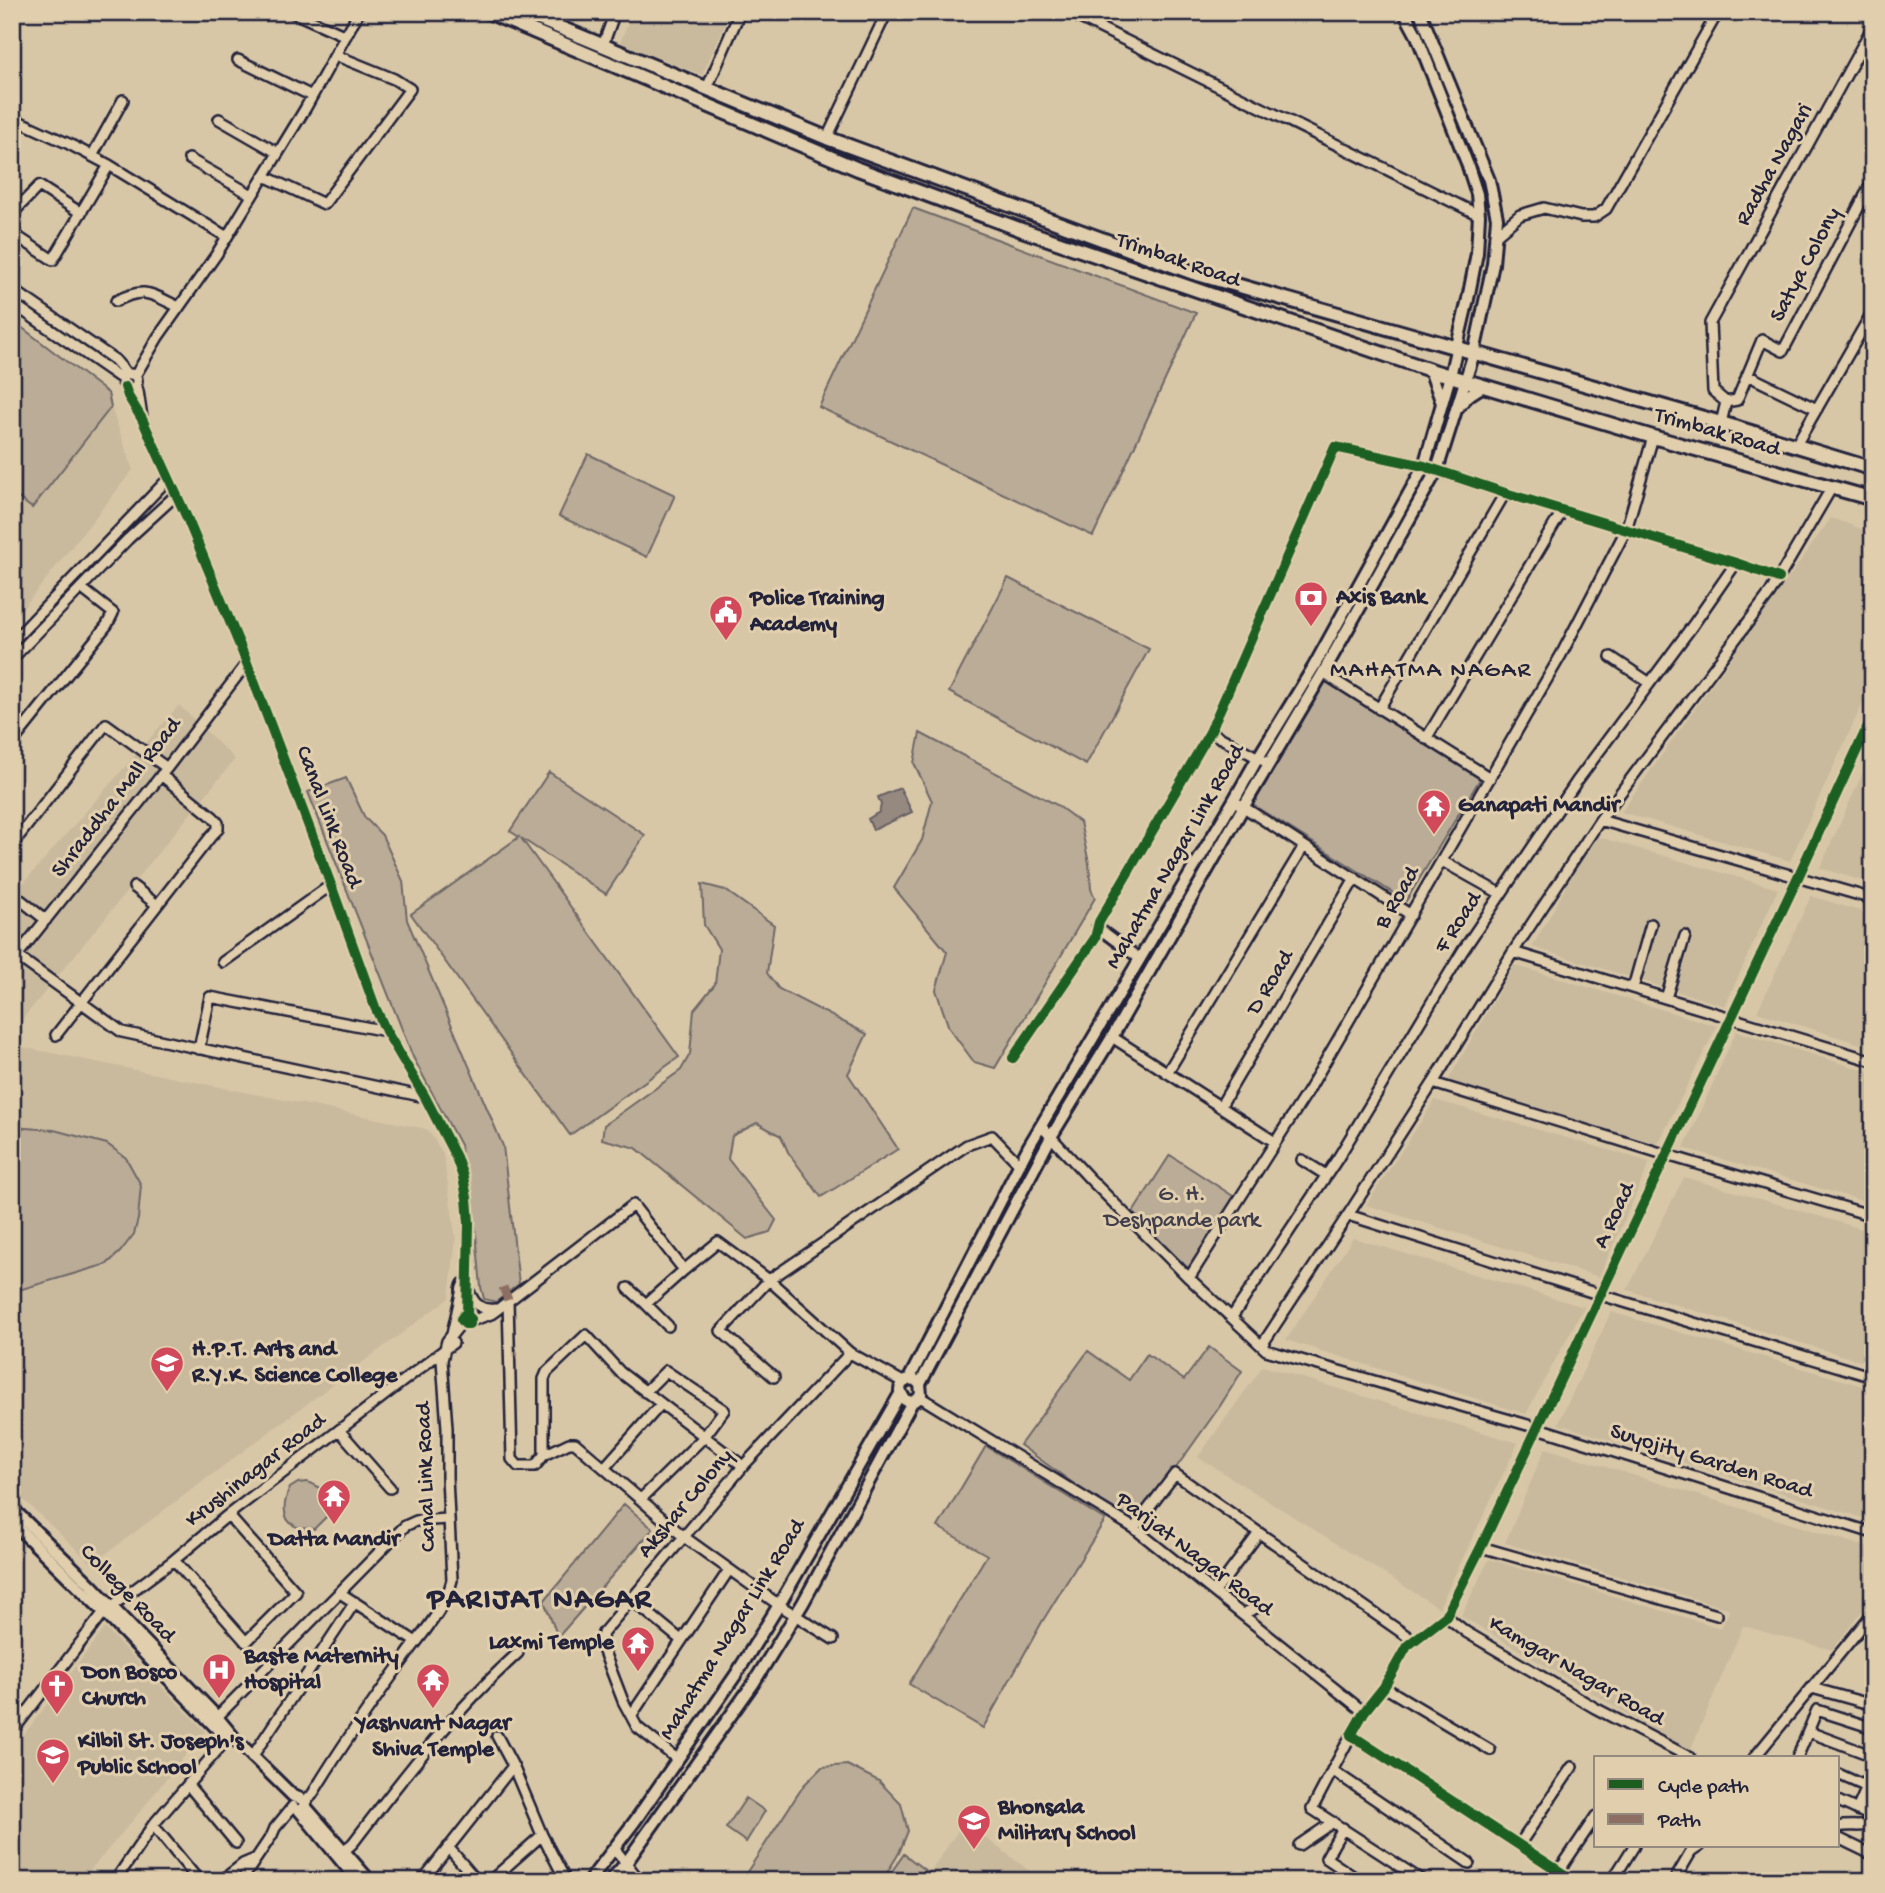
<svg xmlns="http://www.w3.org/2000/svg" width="1885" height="1893" viewBox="0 0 1885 1893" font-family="'Gochi Hand',sans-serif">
  <rect width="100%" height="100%" fill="#d8c7a7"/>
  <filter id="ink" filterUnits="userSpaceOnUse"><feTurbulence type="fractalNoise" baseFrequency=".0143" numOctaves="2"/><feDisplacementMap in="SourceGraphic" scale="14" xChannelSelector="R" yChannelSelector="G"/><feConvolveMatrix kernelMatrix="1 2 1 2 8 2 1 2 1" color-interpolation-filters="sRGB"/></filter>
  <g filter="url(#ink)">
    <path fill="#c9ba9e" d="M632 12H731L702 75 620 43Z
      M111 407 133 470 12 622V493L32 508Z
      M1831 518 1873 533V681L1790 861 1621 812Z
      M179 705 235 759 17 1026 12 1025V896Z
      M1872 752H1873V884L1820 868Z
      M1595 836 1778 889 1725 1006 1532 947Z
      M1811 896 1873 915V1048L1757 1012Z
      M1514 965 1717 1026 1658 1144 1447 1082Z
      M1736 1031 1873 1073V1204L1684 1148Z
      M12 1045 427 1129 443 1153 456 1239 449 1298 92 1564 12 1489Z
      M1435 1100 1650 1162 1599 1277 1366 1205Z
      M1684 1177 1873 1232V1365L1627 1290Z
      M1353 1238 1584 1307 1526 1414 1286 1340Z
      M1611 1312 1873 1389V1521L1558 1424Z
      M1263 1366 1518 1443 1439 1608 1198 1457Z
      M1545 1448 1873 1549V1597L1832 1650 1743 1626 1690 1751 1461 1616 1489 1559 1721 1628 1730 1609 1505 1543Z
      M105 1628 205 1731 134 1819 81 1881H12V1750Z
      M964 1822 1043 1881H924Z"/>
    <path fill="#baac96" stroke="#6e6768" stroke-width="2" d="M913 208 1196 313 1093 536 819 407Z
      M12 320 108 393 111 407 32 508 12 493Z
      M588 454 675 495 647 557 559 516Z
      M1008 578 1149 649 1086 765 949 692Z
      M1325 681 1480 779 1406 901 1253 805Z
      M920 733 1057 805 1080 822 1089 863 1091 889 1095 898 995 1068 974 1062 949 1028 936 990 947 952 894 888 922 840 932 801 914 763Z
      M549 772 645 835 606 894 521 838 679 1057 570 1135 411 914 519 837 510 831Z
      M346 778 365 818 382 835 403 881 407 920 503 1146 519 1284 496 1302 484 1299 481 1287 475 1223 460 1145 413 1057 308 792Z
      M702 884 725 890 774 925 767 973 779 989 867 1034 848 1074 898 1149 821 1197 788 1152 781 1136 757 1123 732 1136 728 1159 776 1220 770 1232 747 1239 636 1148 602 1139 604 1125 681 1070 690 1054 694 1010 715 984 719 949 704 925Z
      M12 1127 54 1130 107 1144 126 1158 141 1185 138 1219 134 1234 120 1252 107 1264 12 1292Z
      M1170 1155 1236 1198 1188 1270 1132 1214Z
      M1209 1347 1242 1371 1220 1406 1134 1527 1020 1445 1088 1351 1129 1380 1147 1354 1184 1380Z
      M986 1446 1105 1520 1042 1622 983 1728 909 1684 987 1555 938 1527Z
      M307 1482C325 1487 328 1497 328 1515L314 1529C308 1528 300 1529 295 1526 280 1519 284 1500 290 1488L298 1483Z
      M624 1504 653 1529 558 1637 544 1601Z
      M847 1765 879 1781 901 1804 908 1831 899 1853 882 1881H741L804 1785 822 1767Z
      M746 1798 765 1811 746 1842 726 1828Z
      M904 1854 935 1878 933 1881H885Z"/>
    <path fill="#958980" stroke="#676064" stroke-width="2" d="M900 788 912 812 873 830 868 819 879 812 881 805 878 797Z"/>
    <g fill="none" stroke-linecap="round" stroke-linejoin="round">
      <g stroke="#22223b" stroke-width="14">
        <path id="minor" d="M292 12 346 36
          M1078 17 1479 215
          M603 45 615 12
          M238 60 312 96
          M707 88 740 12
          M12 118 69 144 109 165 227 237
          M219 119 278 153
          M827 138 887 12
          M92 156 123 100
          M189 159 252 195
          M264 176 324 204 410 89 394 79 335 55
          M12 214 39 186 81 213
          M12 233 53 260 109 165
          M1495 236 1520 215 1544 208 1581 217H1594L1606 209 1718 12
          M12 289 115 360 127 374
          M116 301C145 286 151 294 179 307
          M12 303 122 379
          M123 381a7 7 0 1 1 14 0a7 7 0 1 1-14 0Z
          M1747 375 1817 409
          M135 376 158 337 216 255 305 109 359 12
          M136 385 138 391 142 417
          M125 387 128 396 142 419 188 520 247 663 331 885 375 1007 386 1031 425 1097 456 1157 463 1177 467 1198 469 1223 467 1315 471 1319 469 1324H465L461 1319 464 1315H467
          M1726 402 1713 391 1710 323 1873 26
          M1721 423 1726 402 1737 400 1762 340 1783 351 1873 180
          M1796 445 1873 311
          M12 642 169 478
          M1611 657 1650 683
          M12 659 128 539 176 495
          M1323 673 1490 778
          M1379 709 1505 493
          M1210 732 1264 761
          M1862 738 1873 741
          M1426 739 1563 510
          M12 743 107 625 113 613 81 588
          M1239 804 1411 915
          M1600 820 1873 899
          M12 845 106 724 167 768
          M1442 861 1501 894
          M134 887 157 905
          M12 893 46 920
          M1097 927 1140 959
          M1513 952 1873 1061
          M17 956 122 1032 425 1097
          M12 962 167 768 247 663
          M223 962 331 885
          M1633 988 1651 924
          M1666 998 1685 936
          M56 1035 212 835 218 829V823L213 817 161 775
          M1112 1037 1275 1142
          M199 1049 210 997 386 1031
          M1013 1058 1095 938 1099 922 1210 732 1335 447 1424 466 1505 493 1736 563 1779 578
          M1167 1073 1304 846
          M1433 1083 1667 1155 1873 1216
          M1220 1107 1355 878
          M1041 1126 1089 1178 1189 1278 1266 1350 1538 1428 1873 1533
          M1302 1160 1326 1175
          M1348 1215 1601 1295 1873 1377
          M1189 1278 1308 1091 1561 655 1626 530 1653 437
          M628 1288 646 1304
          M469 1291C474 1304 481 1311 495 1309
          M508 1300 512 1459 518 1466H535L544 1455V1379L547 1372 586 1335 620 1372 743 1466
          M1232 1317 1338 1158 1462 952 1577 781 1693 625 1736 563
          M471 1321 491 1314 498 1309 633 1205 684 1270 718 1242 769 1280 850 1353 903 1382
          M668 1326 646 1304 684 1270
          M452 1334 462 1289
          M1262 1345 1348 1215 1433 1083 1513 952 1600 820 1770 593 1832 487
          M774 1377 721 1331 769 1280 967 1145 992 1136 1019 1164
          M920 1397 1134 1528 1364 1712
          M339 1430 390 1488
          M544 1455 569 1443H575L684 1537 779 1605 833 1639
          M605 1467 661 1404
          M641 1499 704 1437 724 1410 666 1371 645 1392
          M1134 1528 1175 1474 1414 1641
          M1481 1547 1717 1615
          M174 1560 246 1642 296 1592 228 1515
          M1215 1592 1259 1533
          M340 1593 416 1642
          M631 1599 681 1640
          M1242 1614 1256 1608
          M1446 1616 1466 1632 1595 1708 1691 1758
          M1384 1687 1490 1750
          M1812 1688 1873 1705
          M631 1716 729 1570
          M217 1717 405 1526 416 1521 448 1519
          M12 1732 104 1612 174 1560 228 1515 453 1343
          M1809 1732 1873 1756
          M1351 1735 1312 1809 1423 1881
          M252 1757 355 1602
          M1754 1758 1873 1613
          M1797 1758 1817 1710 1873 1728
          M677 1759 637 1727 623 1701 601 1644 603 1633 745 1464 850 1353
          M513 1766 542 1835 566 1881
          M1332 1770 1469 1863
          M1838 1774 1867 1787
          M188 1785 236 1843
          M1838 1801 1873 1817
          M304 1803 312 1795C340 1748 372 1703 404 1659 421 1634 445 1611 452 1580L447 1477V1428L442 1360 447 1341 462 1322
          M1857 1810 1867 1787 1873 1778
          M153 1825 199 1881
          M1838 1827C1850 1824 1861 1828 1873 1824
          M1343 1828 1326 1858 1360 1881
          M1838 1838 1873 1855
          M1299 1845 1333 1822
          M1519 1845 1572 1767
          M448 1847 477 1881
          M615 1849 640 1881
          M345 1850 353 1843C404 1776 455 1710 518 1653
          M1559 1871 1596 1816
          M115 1881 153 1825 227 1739
          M221 1881 243 1864 255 1859
          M241 1881 272 1835 275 1828 293 1806
          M422 1881 513 1766 497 1736
          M490 1881 542 1835
          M1574 1881 1351 1735 1364 1712 1384 1687 1407 1646 1446 1616 1481 1547 1798 877 1873 715
          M1612 1881 1634 1846
          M1674 1881 1691 1852 1700 1846"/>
      </g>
      <g stroke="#22223b" stroke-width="16">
        <path id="major" d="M1430 370 1442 403
          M1456 409 1469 395 1483 386
          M462 1289 464 1284
          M909 1379 1029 1146 1234 800 1256 761 1313 668 1424 466 1450 376 1468 299 1477 253 1479 215 1477 194 1467 163 1417 36 1404 12
          M920 1384 1051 1137 1112 1037 1244 806 1323 673 1437 470 1474 353 1493 264 1497 218 1489 180 1420 12
          M12 1508 91 1585 217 1717 236 1740 293 1796 299 1798
          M12 1522 104 1612 228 1740
          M304 1805 370 1881
          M299 1810 358 1881
          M589 1881 635 1821 737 1673 779 1605 900 1394
          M610 1881 626 1863 753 1684 803 1603 912 1402 918 1399 921 1394 920 1384 915 1380 909 1379 901 1384 900 1391 905 1400 912 1402"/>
      </g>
      <g stroke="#22223b" stroke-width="18">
        <path id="highway" d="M488 12 858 169 1022 230 1430 370 1653 437 1873 499
          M522 12 827 138 1194 273 1721 423 1873 469"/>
      </g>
      <use href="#minor" stroke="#e0ceac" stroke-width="9"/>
      <use href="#major" stroke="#e0ceac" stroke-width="10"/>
      <use href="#highway" stroke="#e0ceac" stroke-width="12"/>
      <path stroke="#8d6e63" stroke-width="9" stroke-dasharray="18 9" stroke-linecap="butt" d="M503 1287 508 1300"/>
      <g stroke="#e0ceac" stroke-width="15">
        <path id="cycleway" d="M125 387 128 396 142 419 188 520 247 663 331 885 375 1007 386 1031 425 1097 456 1157 463 1177 467 1198 469 1223 467 1315 471 1319 469 1324H465L461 1319 464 1315H467
          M1013 1058 1095 938 1099 922 1210 732 1335 447 1424 466 1505 493 1736 563 1779 578
          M1574 1881 1351 1735 1364 1712 1384 1687 1407 1646 1446 1616 1481 1547 1798 877 1873 715"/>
      </g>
      <use href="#cycleway" stroke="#1b5e20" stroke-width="10"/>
    </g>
  </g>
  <defs>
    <g id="bank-pin" transform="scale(1.75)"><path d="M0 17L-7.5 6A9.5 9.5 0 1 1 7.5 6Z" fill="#d1495b" stroke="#e0ceac"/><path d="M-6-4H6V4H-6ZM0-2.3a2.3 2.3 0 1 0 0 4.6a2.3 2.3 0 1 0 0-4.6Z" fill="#fff"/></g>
    <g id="civic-pin" transform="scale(1.75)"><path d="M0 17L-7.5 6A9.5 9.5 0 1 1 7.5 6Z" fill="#d1495b" stroke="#e0ceac"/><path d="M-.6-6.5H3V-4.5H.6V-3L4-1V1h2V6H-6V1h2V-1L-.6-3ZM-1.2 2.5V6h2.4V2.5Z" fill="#fff"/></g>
    <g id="temple-pin" transform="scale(1.75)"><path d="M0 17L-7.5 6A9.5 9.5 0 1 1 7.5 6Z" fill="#d1495b" stroke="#e0ceac"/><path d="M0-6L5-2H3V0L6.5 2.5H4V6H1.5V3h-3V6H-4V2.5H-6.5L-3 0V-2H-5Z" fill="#fff"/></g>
    <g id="university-pin" transform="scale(1.75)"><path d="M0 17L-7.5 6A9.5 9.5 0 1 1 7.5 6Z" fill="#d1495b" stroke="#e0ceac"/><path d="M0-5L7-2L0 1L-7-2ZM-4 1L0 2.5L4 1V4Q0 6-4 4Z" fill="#fff"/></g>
    <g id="hospital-pin" transform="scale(1.75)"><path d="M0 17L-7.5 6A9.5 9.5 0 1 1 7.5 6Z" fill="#d1495b" stroke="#e0ceac"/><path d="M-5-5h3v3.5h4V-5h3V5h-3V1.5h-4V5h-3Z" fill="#fff"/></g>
    <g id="church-pin" transform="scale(1.75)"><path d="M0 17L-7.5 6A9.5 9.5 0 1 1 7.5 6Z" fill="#d1495b" stroke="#e0ceac"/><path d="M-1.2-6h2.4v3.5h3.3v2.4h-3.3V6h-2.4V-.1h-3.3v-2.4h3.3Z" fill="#fff"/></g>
    <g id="school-pin" transform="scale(1.75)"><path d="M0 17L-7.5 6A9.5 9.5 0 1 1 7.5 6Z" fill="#d1495b" stroke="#e0ceac"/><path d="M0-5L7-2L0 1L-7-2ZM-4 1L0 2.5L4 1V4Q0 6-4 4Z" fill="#fff"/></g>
  </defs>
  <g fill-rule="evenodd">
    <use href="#bank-pin" x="1311" y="598"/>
    <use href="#civic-pin" x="726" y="612"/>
    <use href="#temple-pin" x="1434" y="806"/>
    <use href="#university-pin" x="167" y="1363"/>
    <use href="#temple-pin" x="334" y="1496"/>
    <use href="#temple-pin" x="638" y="1643"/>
    <use href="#hospital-pin" x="219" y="1670"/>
    <use href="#temple-pin" x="433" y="1680"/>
    <use href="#church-pin" x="57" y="1686"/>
    <use href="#school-pin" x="53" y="1755"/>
    <use href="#school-pin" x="974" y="1821"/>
  </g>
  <g text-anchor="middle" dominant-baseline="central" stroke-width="6" stroke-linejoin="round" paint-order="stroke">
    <g font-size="23" fill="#22223b" stroke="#e0ceac">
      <text transform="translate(1775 165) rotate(-61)">Radha Nagari</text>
      <text transform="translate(1178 261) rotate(19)">Trimbak Road</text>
      <text transform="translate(1806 265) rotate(-62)">Satya Colony</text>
      <text transform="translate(1717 433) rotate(16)">Trimbak Road</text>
      <text transform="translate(117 798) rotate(-52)">Shraddha Mall Road</text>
      <text transform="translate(328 817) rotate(69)">Canal Link Road</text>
      <text transform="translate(1176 857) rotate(-60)">Mahatma Nagar Link Road</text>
      <text transform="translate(1398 898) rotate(-60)">B Road</text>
      <text transform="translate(1459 923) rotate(-57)">F Road</text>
      <text transform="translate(1271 983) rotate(-59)">D Road</text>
      <text transform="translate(1615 1216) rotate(-65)">A Road</text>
      <text transform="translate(1711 1462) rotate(17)">Suyojity Garden Road</text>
      <text transform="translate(256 1471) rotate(-38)">Krushinagar Road</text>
      <text transform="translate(427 1477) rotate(-92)">Canal Link Road</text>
      <text transform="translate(686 1504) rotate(-50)">Akshar Colony</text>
      <text transform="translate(1194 1555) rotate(37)">Parijat Nagar Road</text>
      <text transform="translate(127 1594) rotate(46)">College Road</text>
      <text transform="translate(733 1630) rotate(-58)">Mahatma Nagar Link Road</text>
      <text transform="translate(1576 1672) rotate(30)">Kamgar Nagar Road</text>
    </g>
    <g font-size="23" font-weight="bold" fill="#22223b" stroke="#e0ceac" text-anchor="start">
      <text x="1336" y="598">Axis Bank</text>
      <text x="750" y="599">Police Training<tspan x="750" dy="26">Academy</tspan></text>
      <text x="1458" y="806">Ganapati Mandir</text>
      <text x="192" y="1350">H.P.T. Arts and<tspan x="192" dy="26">R.Y.K. Science College</tspan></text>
      <text x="334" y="1540" text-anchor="middle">Datta Mandir</text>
      <text x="614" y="1643" text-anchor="end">Laxmi Temple</text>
      <text x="244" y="1657">Baste Maternity<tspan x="244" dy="26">Hospital</tspan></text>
      <text x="82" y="1673">Don Bosco<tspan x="82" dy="26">Church</tspan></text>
      <text x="433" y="1724" text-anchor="middle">Yashvant Nagar<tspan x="433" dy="26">Shiva Temple</tspan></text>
      <text x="78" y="1742">Kilbil St. Joseph's<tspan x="78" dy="26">Public School</tspan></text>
      <text x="998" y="1808">Bhonsala<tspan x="998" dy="26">Military School</tspan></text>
    </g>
    <g font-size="23" fill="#403e4d" stroke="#e0ceac">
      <text x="1182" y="1195">G. H.<tspan x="1182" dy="26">Deshpande park</tspan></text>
    </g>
    <g font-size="24" letter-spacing="2" fill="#22223b" stroke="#e0ceac">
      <text x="1431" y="671">MAHATMA NAGAR</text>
    </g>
    <g font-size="30" font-weight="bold" letter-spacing="2" fill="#22223b" stroke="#e0ceac">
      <text x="540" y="1601">PARIJAT NAGAR</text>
    </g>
  </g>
  <rect width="1885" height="1893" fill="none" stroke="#e0ceac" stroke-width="42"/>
  <rect x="21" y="21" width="1843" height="1851" fill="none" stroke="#22223b" stroke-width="2.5" filter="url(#ink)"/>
  <rect x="1594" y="1756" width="245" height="91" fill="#e0ceac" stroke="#94897f" stroke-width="2"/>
  <rect x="1608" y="1779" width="35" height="10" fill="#1b5e20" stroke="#94897f" stroke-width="2"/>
  <text x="1658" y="1792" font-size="21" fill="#22223b">Cycle path</text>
  <rect x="1608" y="1814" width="35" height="10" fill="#8d6e63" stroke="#94897f" stroke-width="2"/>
  <text x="1658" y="1826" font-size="21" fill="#22223b">Path</text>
</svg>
